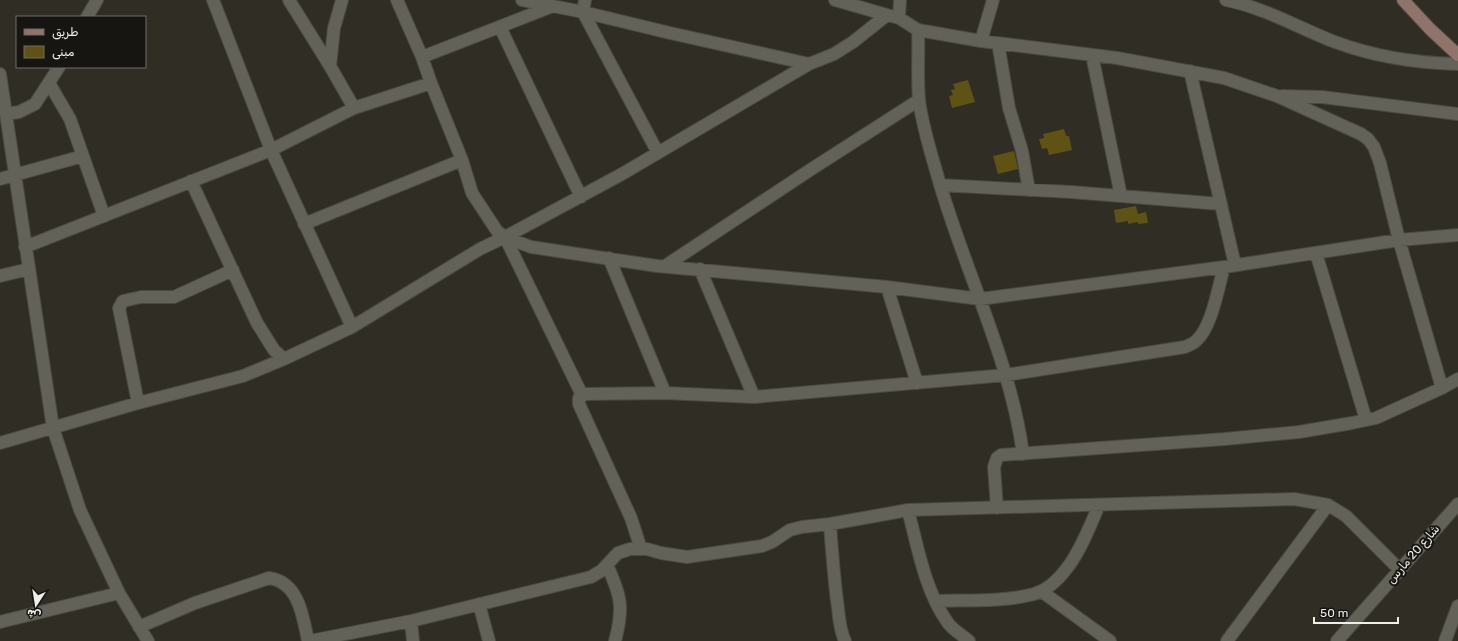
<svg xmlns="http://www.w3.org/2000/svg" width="1458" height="641" viewBox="0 0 1458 641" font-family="Rubik,Cairo,sans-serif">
  <rect width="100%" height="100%" fill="#2f2d24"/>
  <path fill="#5f5314" d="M968 80 975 102 952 108 949 96 953 95 951 90 955 89 953 84Z
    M1064 129 1066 136H1069L1072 150 1049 155 1047 148 1042 149 1039 139 1044 138 1043 134Z
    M1014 151 1018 169 998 174 993 156Z
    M1136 206 1138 214 1146 212 1148 223 1138 224V222L1128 224V221L1116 223 1114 210Z"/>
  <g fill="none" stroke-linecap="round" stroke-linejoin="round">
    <g stroke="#4b4942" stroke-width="14">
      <path id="street" d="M213 0 271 150 352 327
        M289 0 330 66 354 108
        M522 0 583 12 670 33 809 64
        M585 0 583 12 658 153
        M835 0 887 15
        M1226 0C1265 8 1299 28 1335 42 1375 57 1416 63 1458 64
        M87 17 97 0
        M899 18 900 0
        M500 27 581 197
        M918 30C919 53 917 77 919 100 922 124 930 150 937 174 963 268 1010 357 1023 454
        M981 41 993 0
        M998 43 1009 108 1022 151 1029 190
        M1092 55 1121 196
        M422 57 553 6
        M330 66 334 28 342 0
        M1190 71 1235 265
        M0 74 53 428 80 510 119 593 148 641
        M49 83 70 119 104 216
        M431 83 462 160 472 193 497 231 505 237 582 395
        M1282 96 1322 97 1458 114
        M6 114 19 112 35 104 59 67
        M0 179 83 156
        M191 181 257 323 274 350 284 359
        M940 185 1071 192 1221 204
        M304 224 462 160
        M505 237 622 174 809 64 834 54 853 42 887 15 899 18 918 30 981 41 1117 58 1224 78 1277 96 1361 134 1368 139 1374 147 1380 163 1399 240 1442 388
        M25 247 271 150 354 108 431 83 422 57 397 0
        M1316 253 1366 420
        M609 258 665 393
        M665 266 810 170 919 100
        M700 269 754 397 1006 375 1185 347C1189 345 1193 344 1196 341 1212 327 1218 288 1224 267
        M0 276 29 269
        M887 287 917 383
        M138 403 119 308 123 301 141 297H174L233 270
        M0 443 138 403 243 376 284 359 352 327 480 249 505 237 531 247 657 266 887 287 980 299 1224 267 1399 240 1458 235
        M997 508 994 467 997 458 1001 455 1225 439 1299 432 1352 423 1376 418 1442 388 1458 379
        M908 510C918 548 925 591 948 623 953 630 962 635 969 641
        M830 524C832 552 834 580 838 608 839 619 840 631 845 641
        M641 549 631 518 579 404V398L585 394 665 393 754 397
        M607 565C621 596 624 607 615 641
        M1041 591 1110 641
        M936 601C966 600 1005 602 1034 594 1047 590 1059 579 1067 568 1080 552 1091 524 1099 505
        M479 604 489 641
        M411 621 413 641
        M0 622 119 593
        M139 627 195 603 269 578C299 582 303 617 308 641
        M310 641 411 621 591 577 601 571 618 553 630 549H647L661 553 687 557 762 546 772 542 790 530 802 527 830 524 908 510 1294 499 1328 505 1346 516 1400 570
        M1227 641 1328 505
        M1337 641 1458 504
        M1445 641 1458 606"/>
    </g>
    <g stroke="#4b4942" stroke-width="14">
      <path id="secondary" d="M1403 0 1430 29 1458 55"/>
    </g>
    <use href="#street" stroke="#636258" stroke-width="12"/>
    <use href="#secondary" stroke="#8f746b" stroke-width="12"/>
  </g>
  <g text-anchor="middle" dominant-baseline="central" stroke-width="4" stroke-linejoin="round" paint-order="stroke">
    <g font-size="12" fill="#efeee9" stroke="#161511">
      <text transform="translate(1413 554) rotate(-49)">شارع 20 مارس</text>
    </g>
  </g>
  <rect x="16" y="16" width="130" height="52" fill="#161511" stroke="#6d6c67"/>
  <rect x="24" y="29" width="20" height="6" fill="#8f746b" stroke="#6d6c67"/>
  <text x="52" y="36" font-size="12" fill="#efeee9">طريق</text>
  <rect x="24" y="46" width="20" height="12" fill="#5f5314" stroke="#6d6c67"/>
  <text x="52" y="56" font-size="12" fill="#efeee9">مبنى</text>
  <g transform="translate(36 605) rotate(192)" stroke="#161511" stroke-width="3" paint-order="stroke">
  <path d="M0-3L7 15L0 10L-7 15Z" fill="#efeee9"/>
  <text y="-6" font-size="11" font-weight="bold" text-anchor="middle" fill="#efeee9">ش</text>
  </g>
  <path d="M1314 617v6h84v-6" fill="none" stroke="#efeee9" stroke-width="2"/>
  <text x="1320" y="617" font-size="12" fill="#efeee9" stroke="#161511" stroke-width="3" paint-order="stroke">50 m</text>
</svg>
